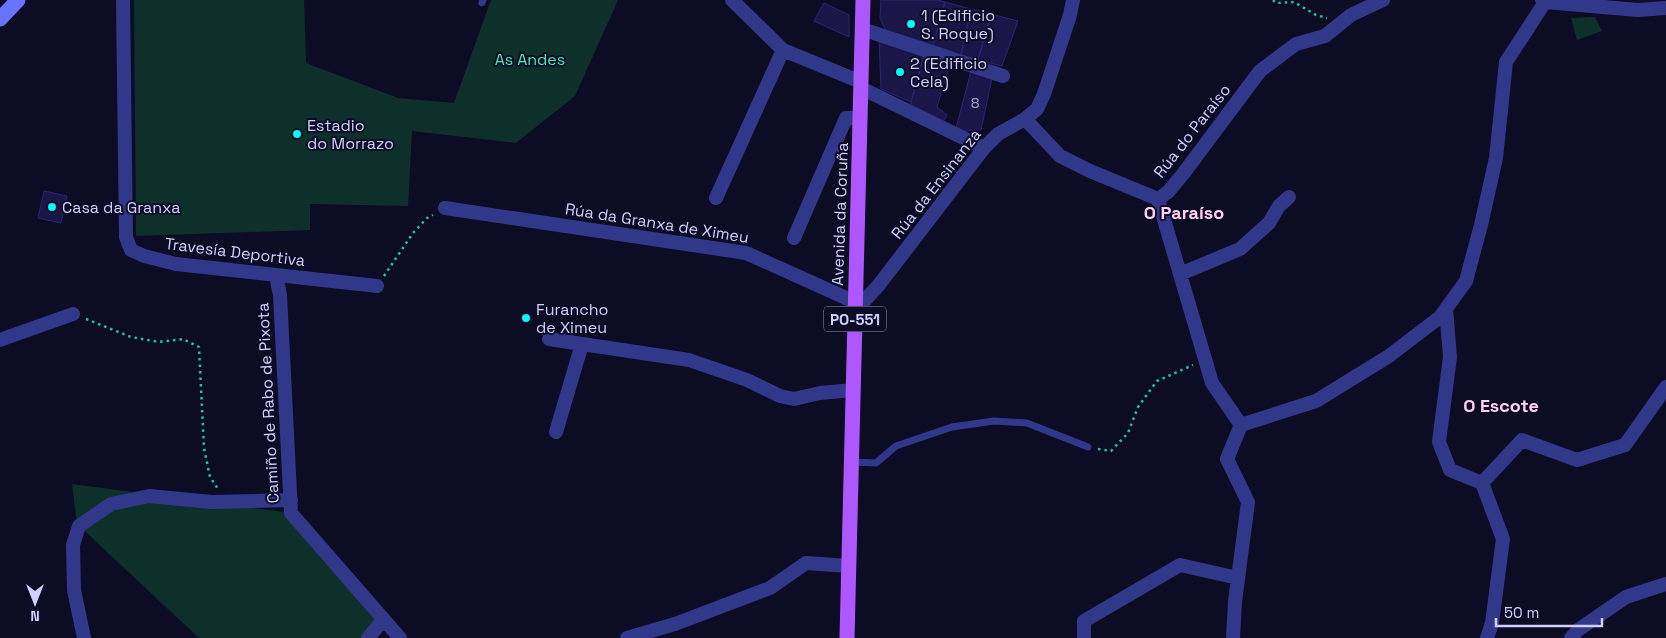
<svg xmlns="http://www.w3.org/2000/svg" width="1666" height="638" viewBox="0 0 1666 638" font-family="'Space Grotesk',sans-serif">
  <rect width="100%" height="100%" fill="#0d0c25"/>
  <path fill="#0e302b" d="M134 0H304L306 63 398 98 454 103 491 0H618L575 96 516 143 412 131 408 206 310 204V230L136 236Z
    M1595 17 1602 31 1577 40 1571 18Z
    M72 484 291 513 383 620 368 638H199L77 524Z"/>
  <path fill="#1a1648" stroke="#2c2577" d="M881 0H937L945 2 933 45 886 31 880 18Z
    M945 2 971 9 961 55 933 45Z
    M824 3 849 15V37L814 21Z
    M971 9 991 14 978 60 961 55Z
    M991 14 1018 21 1002 66 978 60Z
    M879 37 924 55 911 102 881 89Z
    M924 55 950 63 937 107 947 115 943 122 911 108V102Z
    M971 71 992 78 981 130 964 131 956 128Z
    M44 191 67 196 61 223 38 218Z"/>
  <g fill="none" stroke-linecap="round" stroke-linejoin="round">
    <path stroke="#21c2a6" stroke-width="2.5" stroke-dasharray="2.5 4" stroke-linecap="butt" d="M1273 0 1276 3 1294 2 1316 15 1327 18
      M384 276 413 233 427 218 433 215
      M86 319 131 337 159 342 183 339 199 347 204 448 210 477 218 489
      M1098 449 1111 451 1128 433 1138 407 1157 381 1193 365"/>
    <path stroke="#323889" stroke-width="7" d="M482 3 483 0
      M851 462 876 463 896 446 952 427 994 421 1027 423 1088 447"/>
    <path stroke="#323889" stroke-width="14" d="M123 0 126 237 131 250 144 256 176 264 377 286
      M732 0 783 50 861 82
      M1542 0 1545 2 1638 10 1666 8
      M862 29 1003 76
      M861 88 984 148
      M1025 119 1060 156 1090 171 1158 199
      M716 198 783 50
      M1158 199 1212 383 1241 425 1227 459 1248 502 1235 602 1233 638
      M1158 199 1168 192 1183 174 1260 71 1296 44 1325 36 1351 15 1383 0
      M445 208 746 253 855 302
      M794 238 846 118H860
      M1180 274 1240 249 1269 223 1279 206 1289 197
      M276 276 280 295 291 513 400 638
      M1446 309 1450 357 1439 442 1450 470 1482 483 1503 539 1492 623 1487 638
      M855 311 878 286 984 148 998 134 1025 119 1037 109 1044 94 1070 15 1073 0
      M549 339 689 360 747 380 780 396 794 399 820 393 853 390
      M0 340 73 314
      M1241 425 1316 401 1389 356 1440 317 1466 281 1481 225 1496 158 1506 62 1545 2
      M556 432 582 344
      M1482 483 1522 440 1577 460 1625 445 1666 387
      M84 638 74 590 73 545 79 526 111 504 149 496 212 502 291 500
      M368 638 383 620
      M627 638 675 624 770 588 806 563 849 566
      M1084 638V621L1180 565 1238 578
      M1571 638 1578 630 1626 597 1666 584"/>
    <path stroke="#6774ff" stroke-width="15" d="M0 19 18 0"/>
    <path stroke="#ae57ff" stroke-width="15" d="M847 638 863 0"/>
  </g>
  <g fill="#00fbf8" stroke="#0d0c25" stroke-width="2">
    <circle cx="911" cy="24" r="5"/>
    <circle cx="900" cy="72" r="5"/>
    <circle cx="297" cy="134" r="5"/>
    <circle cx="52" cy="207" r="5"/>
    <circle cx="526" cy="318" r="5"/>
  </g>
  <g text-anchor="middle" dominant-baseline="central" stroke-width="4" stroke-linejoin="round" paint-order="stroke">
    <g font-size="14" fill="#a2a2d1">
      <text x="975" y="103">8</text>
    </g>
    <rect fill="#0d0c25" stroke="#9695be" stroke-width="1" x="824" y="306.5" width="62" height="25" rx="4"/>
    <g font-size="15" font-weight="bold" fill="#d0d0ff">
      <text x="855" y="319">PO-551</text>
    </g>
    <g font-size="16" fill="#d0d0ff" stroke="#0d0c25" text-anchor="start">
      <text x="921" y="15">1 (Edificio<tspan x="921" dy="18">S. Roque)</tspan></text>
      <text x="910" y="63">2 (Edificio<tspan x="910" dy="18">Cela)</tspan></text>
      <text x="307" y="125">Estadio<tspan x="307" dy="18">do Morrazo</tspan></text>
      <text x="62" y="207">Casa da Granxa</text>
      <text x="536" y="309">Furancho<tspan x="536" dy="18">de Ximeu</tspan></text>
    </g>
    <g font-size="16" fill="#4fecb3" stroke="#0d0c25">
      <text x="530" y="59">As Andes</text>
    </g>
    <g font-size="16" fill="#d0d0ff" stroke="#0d0c25">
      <text transform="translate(1192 131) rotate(-52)">Rúa do Paraíso</text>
      <text transform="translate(936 184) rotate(-52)">Rúa da Ensinanza</text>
      <text transform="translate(840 214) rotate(-88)">Avenida da Coruña</text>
      <text transform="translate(657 223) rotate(9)">Rúa da Granxa de Ximeu</text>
      <text transform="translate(235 252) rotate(7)">Travesía Deportiva</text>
      <text transform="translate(268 403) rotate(-93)">Camiño de Rabo de Pixota</text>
    </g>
    <g font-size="18" font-weight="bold" fill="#ffd2f4" stroke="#0d0c25">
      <text x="1184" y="212">O Paraíso</text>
      <text x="1501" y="405">O Escote</text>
    </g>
  </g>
  <g transform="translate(35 603) rotate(180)" stroke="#0d0c25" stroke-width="4" paint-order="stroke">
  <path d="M0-4L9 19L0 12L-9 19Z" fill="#d0d0ff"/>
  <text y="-8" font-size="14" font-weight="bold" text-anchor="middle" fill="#d0d0ff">N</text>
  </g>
  <path d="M1496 618v8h106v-8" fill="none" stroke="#d0d0ff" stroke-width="2.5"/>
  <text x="1504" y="618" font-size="15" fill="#d0d0ff" stroke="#0d0c25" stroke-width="4" paint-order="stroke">50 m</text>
</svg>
